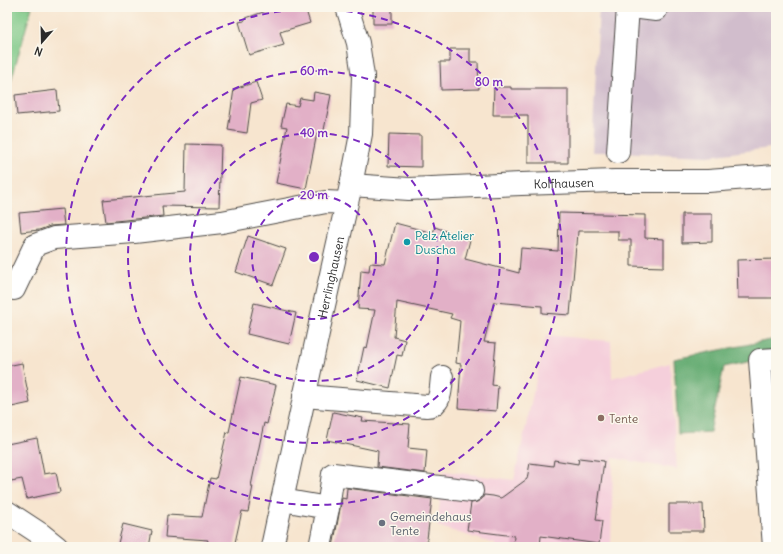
<svg xmlns="http://www.w3.org/2000/svg" width="783" height="554" viewBox="0 0 783 554" font-family="Delius,sans-serif">
  <rect width="100%" height="100%" fill="#fbf7ec"/>
  <filter id="ink" filterUnits="userSpaceOnUse"><feTurbulence type="fractalNoise" baseFrequency=".025" numOctaves="2"/><feDisplacementMap in="SourceGraphic" scale="8" xChannelSelector="R" yChannelSelector="G"/><feConvolveMatrix kernelMatrix="1 2 1 2 8 2 1 2 1" color-interpolation-filters="sRGB"/></filter>
  <filter id="wash" filterUnits="userSpaceOnUse"><feTurbulence type="fractalNoise" baseFrequency=".012" numOctaves="4" result="noise"/><feDisplacementMap in="SourceGraphic" scale="16" xChannelSelector="R" yChannelSelector="G"/><feGaussianBlur stdDeviation="0.9" result="paint"/><feColorMatrix in="noise" values="0 0 0 0 0 0 0 0 0 0 0 0 0 0 0 0 0 1.4 0 .05"/><feComposite in="paint" operator="in"/></filter>
  <g filter="url(#wash)">
    <rect width="100%" height="100%" fill="#f7e5cf"/>
    <path fill="#f5cfdb" d="M546 335 611 341 612 378 670 363 677 469 613 458 611 547H495V544L437 526 444 471 514 480Z"/>
    <path fill="#d1bdcc" d="M599 7H776V146L770 148 708 156 618 152H592Z"/>
    <path fill="#7cc785" stroke="#547958" d="M7 7H32L7 95Z"/>
    <path fill="#65ac72" stroke="#486c4e" d="M776 339V356L724 367 710 432 678 434 674 359Z"/>
    <g id="blocks">
      <path fill="#e2b0c7" d="M278 7H305L310 23 280 32 284 45 249 55 239 22 244 21 246 18Z
        M373 7H392V24H373Z
        M450 49H470V62H478L479 89 441 90 440 62H450Z
        M256 82 262 100 251 103 247 133 228 130 234 89Z
        M494 87H511V89H568V163H528V115H493Z
        M57 90 59 111 17 115 15 95Z
        M314 92 331 95 323 135 317 133 306 189 276 183 287 127 281 126 286 104 298 106 300 98 313 100Z
        M389 134 421 135V167L388 166Z
        M186 144 221 145 219 207 162 206 163 216 106 222 103 200 185 192Z
        M62 209 64 225 50 226 39 230 21 232 19 213Z
        M559 213 645 215V238L664 239V267L631 266V240H618V231H578L577 245H576L570 315 542 313V306L494 302 484 342 496 343 492 385 498 386 496 411 458 408 461 364 456 363 460 321 450 318 452 314 397 302 394 337 405 340 402 356 397 355 390 388 357 380 364 347 367 348 375 310 358 309 361 270 369 271 370 263 385 264 395 223 433 233 435 227 470 240 465 259 519 273 521 248 558 251Z
        M682 214H712V242L682 243Z
        M248 236 286 249 273 285 236 272Z
        M776 259V298H738L737 260Z
        M254 303 296 313 289 344 247 334Z
        M22 363 30 403 7 408V366Z
        M241 377 276 385 267 424 264 423 251 486H253L248 512 242 511 234 547H206L208 540 165 537 167 515 202 517 210 478 216 479 227 432H229Z
        M333 412 363 418 362 421 410 424 408 448 427 450 425 473 377 467 378 451 327 440Z
        M37 438 44 474 56 472 60 492 27 499 22 479 11 481 7 463V444Z
        M579 458 604 461 596 520 602 521 599 544 541 536 540 547H513L514 536 467 530 471 503 477 502 482 499 484 495 493 496 501 498 527 479 530 463 553 466 554 460 578 464Z
        M347 488 432 499 426 547H333L342 498 346 499Z
        M669 504H703L704 531H669Z
        M123 524 152 531 149 547H117Z"/>
    </g>
  </g>
  <g filter="url(#ink)">
    <use href="#blocks" fill-opacity="0" stroke="#4a4744" stroke-width="1"/>
    <g fill="none" stroke-linecap="round" stroke-linejoin="round">
      <g stroke="#4a4744" stroke-width="24">
        <g id="minor">
          <path d="M632 7 656 10"/>
          <path d="M618 152 628 7"/>
          <path id="s1" d="M351 185 409 189 521 184 615 181H708L776 176"/>
          <path d="M14 289 35 245 54 238 134 232 222 222 326 202 346 203"/>
          <path d="M304 396 427 406C430 406 434 405 436 402 441 398 441 384 442 377"/>
          <path d="M282 500 328 508 320 547"/>
          <path d="M328 508 333 474 472 491"/>
          <path d="M7 512 42 535 57 547"/>
          <path id="s2" d="M272 547 323 310 351 185 361 134 363 76 358 43 347 7"/>
          <path d="M774 547 760 360 776 359"/>
        </g>
      </g>
      <use href="#minor" stroke="#fff" stroke-width="22"/>
    </g>
  </g>
  <g fill="none" stroke="#7b2cbf" stroke-width="2" stroke-dasharray="7 5">
    <circle cx="314" cy="257" r="62"/>
    <circle cx="314" cy="257" r="124"/>
    <circle cx="314" cy="257" r="186"/>
    <circle cx="314" cy="257" r="248"/>
  </g>
  <circle fill="#0f9aa8" stroke="#fbf7ec" stroke-width="1.5" cx="407" cy="242" r="4"/>
  <circle fill="#8d6e63" stroke="#fbf7ec" stroke-width="1.5" cx="601" cy="418" r="4"/>
  <circle fill="#6b7280" stroke="#fbf7ec" stroke-width="1.5" cx="382" cy="523" r="4"/>
  <g text-anchor="middle" dominant-baseline="central" stroke-width="3" stroke-linejoin="round" paint-order="stroke">
    <g font-size="12" fill="#2b2b2b" stroke="#fbf7ec">
      <text stroke="none"><textPath href="#s1" startOffset="213">Kolfhausen</textPath></text>
      <text stroke="none"><textPath href="#s2" startOffset="276">Herrlinghausen</textPath></text>
    </g>
    <g font-size="12" fill="#0d838f" stroke="#fbf7ec" text-anchor="start">
      <text x="415" y="235">Pelz Atelier<tspan x="415" dy="14">Duscha</tspan></text>
    </g>
    <g font-size="12" fill="#785e54" stroke="#fbf7ec" text-anchor="start">
      <text x="609" y="418">Tente</text>
    </g>
    <g font-size="12" fill="#5b616d" stroke="#fbf7ec" text-anchor="start">
      <text x="390" y="516">Gemeindehaus<tspan x="390" dy="14">Tente</tspan></text>
    </g>
  </g>
  <circle cx="314" cy="257" r="6" fill="#7b2cbf" stroke="#fbf7ec" stroke-width="2"/>
  <g font-size="12" text-anchor="middle" font-weight="bold" fill="#7b2cbf" stroke="#fbf7ec" stroke-width="3" stroke-linejoin="round" paint-order="stroke">
    <text x="314" y="75">60 m</text>
    <text x="489" y="86">80 m</text>
    <text x="314" y="137">40 m</text>
    <text x="314" y="199">20 m</text>
  </g>
  <rect width="783" height="554" fill="none" stroke="#fbf7ec" stroke-width="24"/>
  <g transform="translate(42 42) rotate(200)" stroke="#fbf7ec" stroke-width="3" paint-order="stroke">
  <path d="M0-3L7 15L0 10L-7 15Z" fill="#2b2b2b"/>
  <text y="-6" font-size="11" font-weight="bold" text-anchor="middle" fill="#2b2b2b">N</text>
  </g>
</svg>
